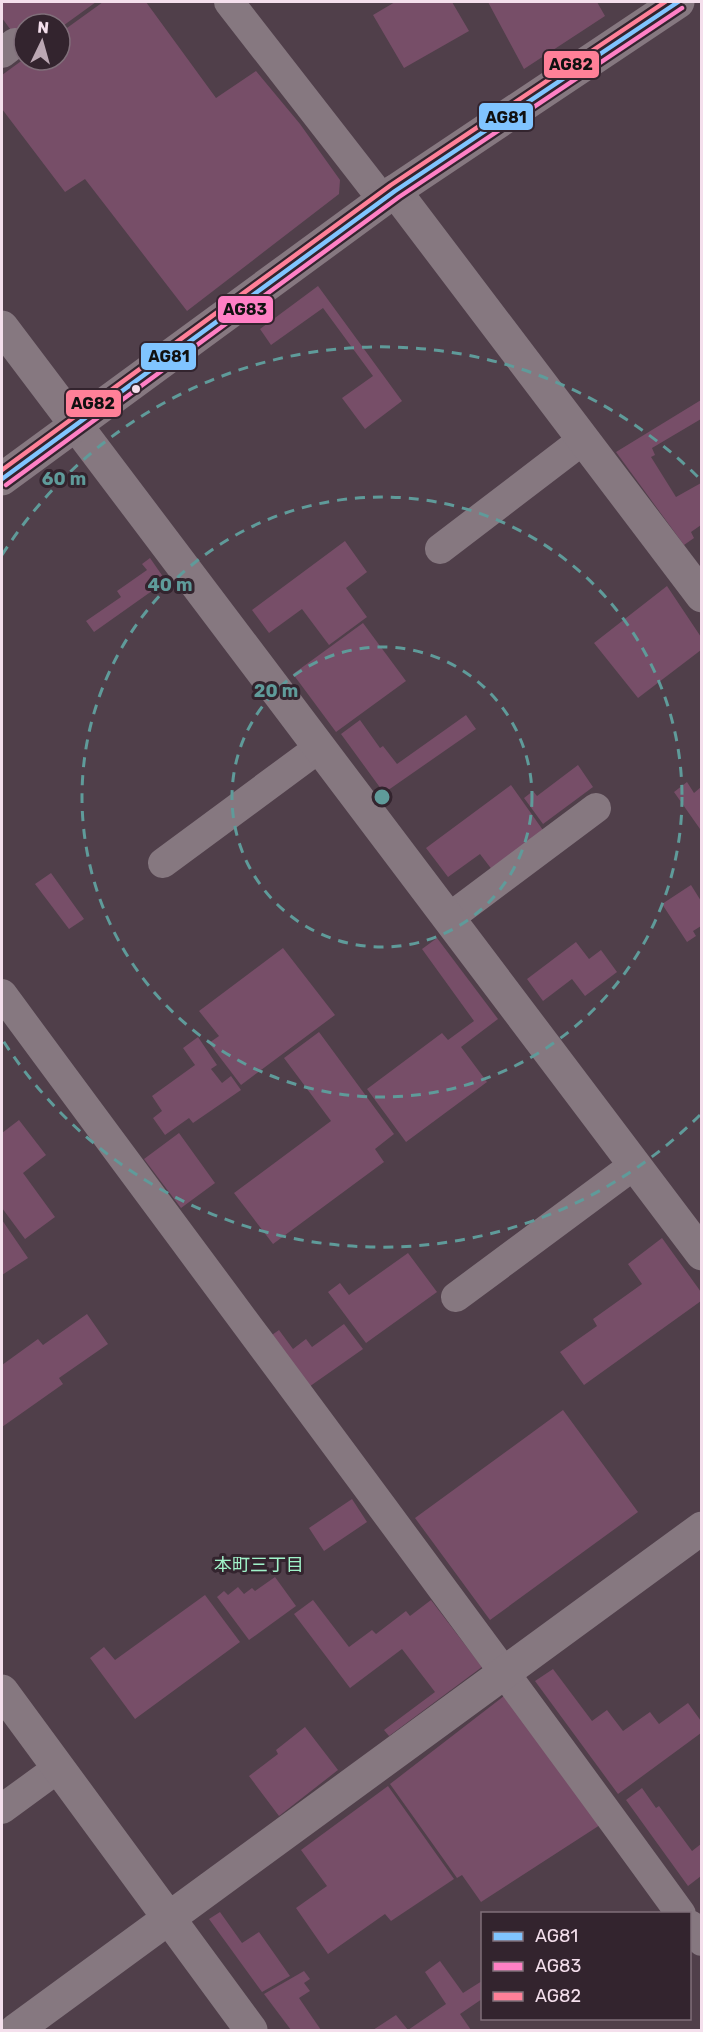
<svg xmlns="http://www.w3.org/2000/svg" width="703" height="2032" viewBox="0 0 703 2032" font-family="Rubik,'Noto Sans JP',sans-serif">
  <rect width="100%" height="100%" fill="#503f4a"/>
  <path fill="#774e68" d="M2 2H96L60 28V24H24V48L2 18Z
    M103 2H146L216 98 256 71 300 124 340 180 339 194 187 311 85 179 65 192 2 109V75L24 59 60 60V33Z
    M395 2H452L469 31 404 68 373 15Z
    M488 2H597L605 16 524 69Z
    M318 286 402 401 365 429 342 398 373 376 323 308 271 345 260 329Z
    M701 400V419L652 448 655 455 651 457 676 497 701 483V525L691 532 694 538 684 545 616 452Z
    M345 541 367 572 346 588 367 617 329 645 302 609 269 633 252 610Z
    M150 558 166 581 94 632 86 621 121 597 117 591 147 570 142 564Z
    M667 586 701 637V650L638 698 594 643Z
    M363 623 406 681 336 732 293 674Z
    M466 715 476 729 384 793 341 734 360 720 380 748 383 746 397 764Z
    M578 765 593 787 543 824 524 798 533 791 537 796Z
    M687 782 694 793 701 787 700 829 674 792Z
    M511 785 545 833 493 871 480 854 448 877 426 848Z
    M51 873 84 919 69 929 35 884Z
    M691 885 701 901V926L693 931 696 936 687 942 662 904Z
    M437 938 498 1019 461 1047 487 1082 406 1142 367 1089 442 1033 448 1040 474 1021 422 949Z
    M576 942 589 959 601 950 617 972 585 996 572 979 543 1001 527 979Z
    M283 948 335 1015 241 1085 209 1043 219 1036 199 1011Z
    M319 1032 394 1134 375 1149 384 1162 273 1244 234 1193 331 1121 284 1058Z
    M198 1037 217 1065 211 1069 222 1083 231 1076 241 1090 193 1123 189 1118 165 1135 153 1118 162 1111 152 1096 195 1065 183 1048Z
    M19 1120 46 1155 23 1173 55 1217 25 1239 2 1208V1133Z
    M179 1133 215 1183 181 1208 144 1159Z
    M2 1220 28 1258 2 1275Z
    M662 1238 701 1292V1301L584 1385 560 1352 597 1326 593 1319 642 1284 628 1264Z
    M408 1253 437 1292 366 1343 328 1292 340 1283 349 1295Z
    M87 1314 108 1344 59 1378 63 1384 2 1427V1365L38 1339 43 1345Z
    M344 1324 363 1349 306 1389 269 1337 279 1330 293 1349 306 1339 312 1347Z
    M563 1410 638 1512 490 1620 415 1518Z
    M352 1499 367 1522 324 1551 309 1528Z
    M275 1577 296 1606 249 1640 217 1597 224 1591 228 1595 238 1587 244 1594 252 1588 255 1591Z
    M205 1595 240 1642 135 1719 90 1658 104 1647 115 1660Z
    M313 1600 349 1647 372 1630 376 1634 406 1611 410 1616 431 1600 482 1667 389 1736 384 1730 435 1692 402 1649 350 1688 294 1614Z
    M553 1669 592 1721 607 1710 623 1731 650 1712 659 1724 688 1703 701 1721V1733L618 1794 535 1681Z
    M504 1696 600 1825 481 1902 462 1875 457 1878 390 1784Z
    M305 1727 338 1770 279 1816 249 1776 278 1754 276 1750Z
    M388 1786 454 1879 391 1921 385 1914 328 1954 296 1908 327 1886 301 1850Z
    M642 1788 656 1808 659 1806 692 1851 701 1844V1876L688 1886 626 1800Z
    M220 1912 242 1943 259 1932 290 1976 262 1992 209 1919Z
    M440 1961 463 1993 482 1981V1999L460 2014 471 2030H373L396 2015 408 2030 446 2004 425 1972Z
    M304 1971 310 1979 304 1983 310 1991 299 1998 321 2030H291L264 1994Z"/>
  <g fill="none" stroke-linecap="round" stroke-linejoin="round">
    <path stroke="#867880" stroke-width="30" d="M229 2 383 200
      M2 53 15 43
      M440 549 584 439
      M163 863 320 747
      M449 918 596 808
      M2 994C228 1301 457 1605 681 1914
      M456 1297 634 1165
      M2 1809 58 1768
      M690 1925 702 1941"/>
    <path stroke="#867880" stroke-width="33" d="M395 191 702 596
      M2 327 702 1254
      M2 1691 251 2030
      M16 2030 702 1528"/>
    <path stroke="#867880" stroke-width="33" d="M2 479 395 191 678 2"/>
    <g stroke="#33242e" stroke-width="9">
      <path id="bus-1" d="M2 479 395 191 678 2"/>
    </g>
    <g stroke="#33242e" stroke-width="9">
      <path id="bus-2" d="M6 485 399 197 682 8"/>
    </g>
    <g stroke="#33242e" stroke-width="9">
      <path id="bus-3" d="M2 470 391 185 665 2"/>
    </g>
    <use href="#bus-1" stroke="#80c4ff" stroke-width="4.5"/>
    <use href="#bus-2" stroke="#ff80c5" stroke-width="4.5"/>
    <use href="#bus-3" stroke="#ff8098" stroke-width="4.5"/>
  </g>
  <g fill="none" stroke="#5f9b9a" stroke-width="3" stroke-dasharray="10 8">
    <circle cx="382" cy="797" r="150"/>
    <circle cx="382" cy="797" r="300"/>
    <path d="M700 1115A450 450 0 0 1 2 1039M2 555A450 450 0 0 1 700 479"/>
  </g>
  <circle fill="#f4dfec" stroke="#33242e" stroke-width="2" cx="136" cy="389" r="5"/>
  <g text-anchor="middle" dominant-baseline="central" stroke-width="6" stroke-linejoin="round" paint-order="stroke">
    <g font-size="18" fill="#a0f3c9" stroke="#33242e">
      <text x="259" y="1565">本町三丁目</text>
    </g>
  </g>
  <circle cx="382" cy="797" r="9" fill="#5f9b9a" stroke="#33242e" stroke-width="3"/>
  <g font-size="18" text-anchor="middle" font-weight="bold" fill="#5f9b9a" stroke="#33242e" stroke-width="6" stroke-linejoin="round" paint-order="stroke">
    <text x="64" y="485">60 m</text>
    <text x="170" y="591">40 m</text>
    <text x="276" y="697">20 m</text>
  </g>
  <g stroke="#33242e" stroke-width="2">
    <rect x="543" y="50" width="57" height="29" rx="6" fill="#ff8098"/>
    <rect x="478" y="102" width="56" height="29" rx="6" fill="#80c4ff"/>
    <rect x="217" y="295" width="57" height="29" rx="6" fill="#ff80c5"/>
    <rect x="140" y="342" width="57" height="29" rx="6" fill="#80c4ff"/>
    <rect x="65" y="389" width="57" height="29" rx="6" fill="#ff8098"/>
  </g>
  <g font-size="16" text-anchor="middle" font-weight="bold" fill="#111">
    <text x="571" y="70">AG82</text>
    <text x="506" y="123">AG81</text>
    <text x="245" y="315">AG83</text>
    <text x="169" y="362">AG81</text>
    <text x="93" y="409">AG82</text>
  </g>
  <rect width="703" height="2032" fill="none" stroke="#f4dfec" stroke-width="6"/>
  <rect x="481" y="1912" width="210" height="108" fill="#33242e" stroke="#806f7a" stroke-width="1.5"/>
  <rect x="493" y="1932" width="30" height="9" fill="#80c4ff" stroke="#806f7a" stroke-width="1.5"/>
  <text x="535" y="1942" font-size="18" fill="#f4dfec">AG81</text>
  <rect x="493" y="1962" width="30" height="9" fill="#ff80c5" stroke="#806f7a" stroke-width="1.5"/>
  <text x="535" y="1972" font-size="18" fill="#f4dfec">AG83</text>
  <rect x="493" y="1992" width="30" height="9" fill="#ff8098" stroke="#806f7a" stroke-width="1.5"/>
  <text x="535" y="2002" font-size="18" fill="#f4dfec">AG82</text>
  <g transform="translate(42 42) rotate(5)"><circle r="28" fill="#33242e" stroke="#806f7a" stroke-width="1.5"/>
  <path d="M0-4.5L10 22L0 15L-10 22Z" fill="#bba7b3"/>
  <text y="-9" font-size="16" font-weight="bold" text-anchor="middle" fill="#f4dfec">N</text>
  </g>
</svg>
